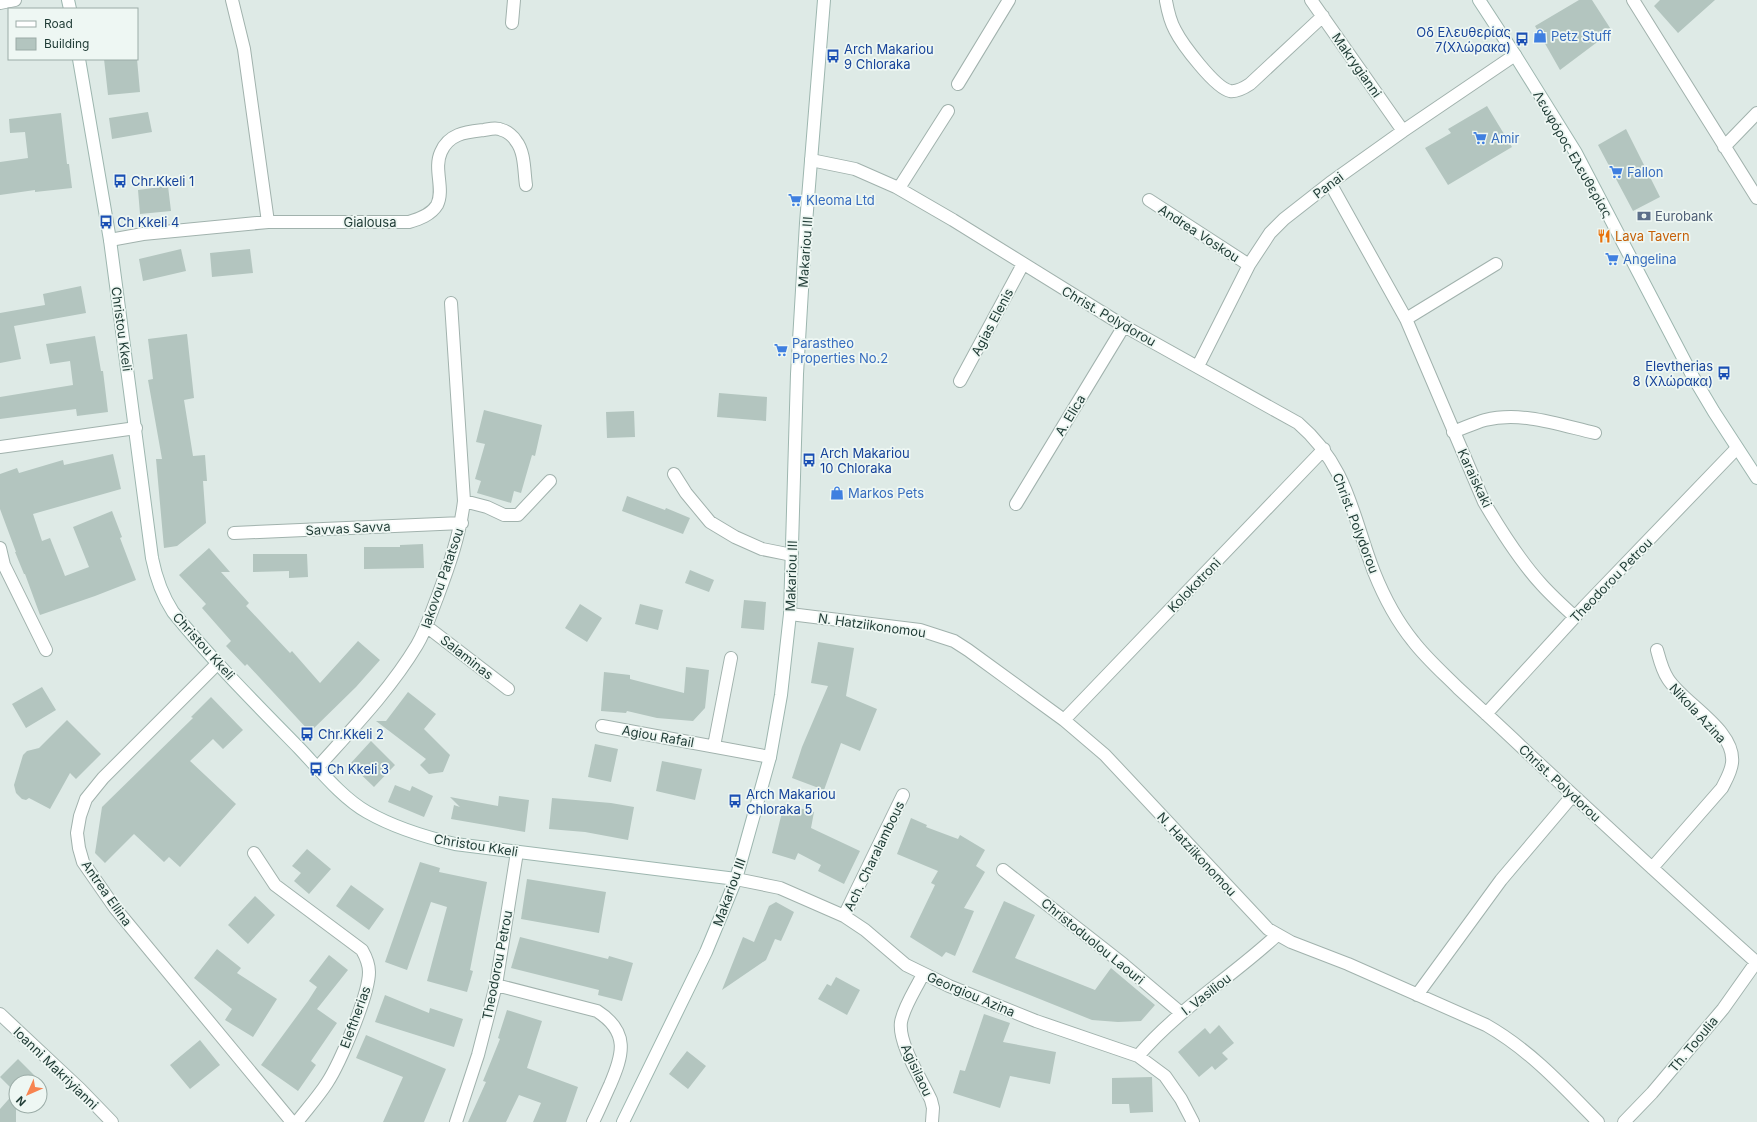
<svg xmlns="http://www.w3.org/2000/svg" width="1757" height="1122" viewBox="0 0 1757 1122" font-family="Inter,sans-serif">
  <rect width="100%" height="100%" fill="#deeae6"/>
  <path fill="#b3c5bf" d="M1579 0H1592L1612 31 1560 70 1535 26Z
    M1660 0H1715L1678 33 1654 6Z
    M104 59H137L140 92 108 95Z
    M1487 106 1512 147 1448 185 1425 148 1451 133 1448 129Z
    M148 112 152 132 112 139 109 118Z
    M61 113 67 164H69L72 188 35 192V190L0 195V162L28 158 25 132 10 133 9 119Z
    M1626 129 1660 197 1633 211 1598 145Z
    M168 186 171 211 140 214 138 190Z
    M181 249 186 271 143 281 139 259Z
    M250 249 253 273 212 277 210 253Z
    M81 286 86 313 14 326 21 359 0 363V313L45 305 43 294Z
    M187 334 194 398 184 400 193 456 205 455 207 481H203L206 523 177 546 164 548 156 459H162L148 380 153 379 148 339Z
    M95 336 101 371H103L108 412 77 416 76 409 0 419V397L73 385 70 361 50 364 46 344Z
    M719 393 767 397 766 421 717 417Z
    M484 410 542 425 535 456 532 455 521 493 514 491 511 503 477 493 481 481 475 479 485 444 476 442Z
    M634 411 635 437 607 438 606 412Z
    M113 454 121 489 33 514 42 541 50 538 65 576 89 567 73 527 112 511 122 537 120 538 136 580 95 596 40 615 25 574H24L15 552H16L0 509V474L17 468 19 473 63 460 64 465Z
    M627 496 665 510 666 508 690 518 683 534 622 511Z
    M423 544 424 568 364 569V547H400V545Z
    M209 548 230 572H221L249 603 246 606 290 653 292 651 320 683 358 641 380 660 356 687 310 732 247 664 245 666 226 646 231 641 202 608 206 604 179 575Z
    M253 554H307L308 577 289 578V571L253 572Z
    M690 570 714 580 709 592 685 583Z
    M744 600 766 602 764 630 741 628Z
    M580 604 602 618 587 642 565 628Z
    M640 604 663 610 658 630 635 624Z
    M818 642 854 648 846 696 877 709 860 751 841 743 824 790 792 778 802 747 828 686 811 683Z
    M686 667 709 670 705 708 693 721 657 718 627 711 626 713 601 711 604 672 630 675V679L684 693Z
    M42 687 56 710 26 728 12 704Z
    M408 692 436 714 424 729 450 755 443 772 429 774 420 765 426 759 376 721H386Z
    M211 697 243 730 223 749 213 739 190 761 236 804 180 867 169 857 164 862 134 834 105 863 95 853 102 807 193 718 191 717Z
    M67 720 101 754 76 779 70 773 50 809 29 798 26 800 22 799 16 793 14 785 23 755 27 751 39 748Z
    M371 741 395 765 374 787 350 764Z
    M595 744 618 749 611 782 588 777Z
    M662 761 702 769 695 800 656 791Z
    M395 785 410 791 412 786 433 796 424 817 388 802Z
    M499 796 529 800 525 832 451 819 454 805 460 807 450 797 498 806Z
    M552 798 611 803 634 807 628 840 585 832 549 829Z
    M784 804 814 812 811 828 860 851 844 884 818 871 821 865 798 853 795 860 772 853Z
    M911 818 927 825 926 827 958 839 960 835 985 850 976 866 985 872 964 908 974 911 955 956 946 952 942 957 910 937 935 885 931 883 938 871 897 854Z
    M307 849 331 869 309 894 294 881 301 873 292 866Z
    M420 862 440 868 439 872 487 882 470 970 473 971 467 992 427 981 447 907 431 902 407 970 385 962Z
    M527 879 606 892 599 933 521 919Z
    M351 885 384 909 369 930 336 906Z
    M255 896 275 915 248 944 228 925Z
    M1004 901 1035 915 1015 958 1095 990 1111 968 1155 1005 1141 1021 1118 1022 1092 1020 972 972Z
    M776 902 794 912 781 941 775 939 766 960 722 990 743 937 754 942 769 906Z
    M520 937 608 959 609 956 633 963 622 1001 598 995 599 990 511 968Z
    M217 949 241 968 237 973 277 999 253 1037 225 1020 232 1009 194 978Z
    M329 955 348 970 317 1009 337 1023 311 1061 316 1065 298 1091 261 1065 308 1001 317 987 309 981Z
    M836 977 860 990 847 1015 818 999 827 984 831 986Z
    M385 995 429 1013 430 1008 463 1019 454 1047 375 1022Z
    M507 1010 542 1021 527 1068 578 1087 566 1122H533L541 1103 519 1095 506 1122H468L486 1082 483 1081 500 1039 498 1038Z
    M984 1014 1010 1023 1003 1042 1056 1052 1050 1084 1010 1076 1000 1108 953 1093 960 1070 965 1071Z
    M1219 1025 1234 1043 1222 1053 1228 1059 1215 1070 1212 1066 1199 1077 1178 1052 1205 1028 1210 1034Z
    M366 1035 446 1069 424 1122H383L403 1077 356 1058Z
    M200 1040 220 1065 190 1089 170 1065Z
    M687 1051 706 1066 688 1089 669 1074Z
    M18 1059 41 1082H16V1122H0V1109L15 1092 0 1077Z
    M1152 1077 1153 1112 1130 1113 1129 1104H1112V1078Z"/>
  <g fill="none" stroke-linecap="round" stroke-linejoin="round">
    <g stroke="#a1b2ad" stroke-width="14">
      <path id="street" d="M232 0 244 49 268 222
        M1311 0 1403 131
        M1633 0 1757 198
        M1166 1C1168 12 1170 21 1175 30 1182 44 1215 88 1230 91 1237 92 1244 88 1250 84L1323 16
        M0 3 15 0
        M512 23 514 0
        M958 84 1009 0
        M1724 147 1757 113
        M811 160 855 169 896 187 953 220 1124 326 1298 423C1348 466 1352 515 1374 572 1384 597 1396 620 1413 641 1426 658 1443 673 1458 688 1482 710 1506 732 1530 755 1605 825 1680 894 1756 962
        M1330 183 1406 319 1484 502C1501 531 1519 560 1542 585 1552 596 1564 607 1575 617
        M899 188 948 111
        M1149 200 1249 265
        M110 240 143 234 268 222H409C419 219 431 215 437 205 445 189 433 169 441 152 449 133 467 132 484 130 490 129 497 127 502 130 507 131 514 137 516 141 525 152 524 172 526 185
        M1406 319 1496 264
        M1198 366 1249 265 1270 233 1284 219 1330 183 1403 131 1515 55
        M960 381 1023 264
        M1453 432C1464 428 1474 423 1485 420 1522 411 1560 425 1595 433
        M0 447 136 428
        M674 474 686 493 710 522 735 537 762 549 792 555
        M464 501 487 507 504 515H518L550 481
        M1016 504 1124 326
        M234 533 462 523
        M0 548 4 565 46 650
        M790 614 920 630 954 641 968 650 1064 720 1105 755 1268 929 1291 942 1348 964 1486 1025C1530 1050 1563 1086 1598 1122
        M426 626 508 689
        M218 663 103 778 86 799 80 816 77 833 79 848 83 862 115 908 292 1122
        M1486 714 1584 607 1737 448
        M1064 720 1324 449
        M602 726 770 757
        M714 746 731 658
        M317 768C352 729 390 690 417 645 426 630 431 613 437 598 449 566 460 535 464 501L451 303
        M254 853 275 885 362 950C366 957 369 964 369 972 369 995 340 1063 327 1083 318 1097 307 1109 297 1122
        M1652 868 1722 788C1726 780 1731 772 1732 763 1736 730 1684 704 1668 679 1662 670 1660 661 1657 650
        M1003 870 1123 964 1181 1013
        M736 879 780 888 844 916 865 930 906 965 949 986 1036 1021 1138 1056 1165 1076 1181 1099 1193 1122
        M844 916 903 795
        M923 974C916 989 904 1006 901 1022 898 1044 922 1080 931 1100L933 1108 932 1122
        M496 985 597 1011C630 1032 623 1055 610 1085 604 1098 599 1110 593 1122
        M1417 995 1501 880 1573 795
        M0 1014 80 1089 112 1122
        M1138 1056C1178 1009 1232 977 1277 935
        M456 1122 478 1055 496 985 517 852
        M1624 1122 1652 1093 1723 1009 1757 961"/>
    </g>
    <g stroke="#9db6af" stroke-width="14">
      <path id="secondary" d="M68 0 70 9
        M1479 0 1515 55 1576 153 1692 375 1714 412 1757 478
        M79 59 110 240 152 558C156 578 162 595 173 612 212 660 256 704 299 748 319 769 342 798 367 812 395 828 425 837 455 844L736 879
        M623 1122 706 952 723 911 736 879 770 757 781 695 790 614 797 374 806 223 824 0"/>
    </g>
    <use href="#street" stroke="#fff" stroke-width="12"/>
    <use href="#secondary" stroke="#fff" stroke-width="12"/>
  </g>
  <defs>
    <g id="shop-bare" transform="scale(1.08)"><path d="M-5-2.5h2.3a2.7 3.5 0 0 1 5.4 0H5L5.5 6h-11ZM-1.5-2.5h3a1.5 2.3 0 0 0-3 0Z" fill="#3f7fe0" stroke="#eef7f3" stroke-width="2.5" paint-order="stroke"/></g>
    <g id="bus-bare" transform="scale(1.08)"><path d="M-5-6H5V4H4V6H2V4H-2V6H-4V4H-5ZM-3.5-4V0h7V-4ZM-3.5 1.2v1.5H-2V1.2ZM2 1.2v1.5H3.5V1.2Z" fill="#1a4fb4" stroke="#eef7f3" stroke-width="2.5" paint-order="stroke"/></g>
    <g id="supermarket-bare" transform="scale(1.08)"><path d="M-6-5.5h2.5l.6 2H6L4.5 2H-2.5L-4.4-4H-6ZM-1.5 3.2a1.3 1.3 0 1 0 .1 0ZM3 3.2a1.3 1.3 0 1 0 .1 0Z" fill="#3f7fe0" stroke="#eef7f3" stroke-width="2.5" paint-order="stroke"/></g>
    <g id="bank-bare" transform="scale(1.08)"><path d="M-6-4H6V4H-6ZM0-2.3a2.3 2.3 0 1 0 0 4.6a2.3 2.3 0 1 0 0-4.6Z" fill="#5c6f8a" stroke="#eef7f3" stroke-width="2.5" paint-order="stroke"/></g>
    <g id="restaurant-bare" transform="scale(1.08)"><path d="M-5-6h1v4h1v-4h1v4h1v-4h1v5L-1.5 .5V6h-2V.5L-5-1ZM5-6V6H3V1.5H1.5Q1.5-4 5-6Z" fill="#e8710a" stroke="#eef7f3" stroke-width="2.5" paint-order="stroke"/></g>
  </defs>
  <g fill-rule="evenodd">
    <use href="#shop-bare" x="1540" y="36"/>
    <use href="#bus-bare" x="1522" y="39"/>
    <use href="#bus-bare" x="833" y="56"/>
    <use href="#supermarket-bare" x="1480" y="138"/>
    <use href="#supermarket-bare" x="1616" y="172"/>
    <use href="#bus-bare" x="120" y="181"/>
    <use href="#supermarket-bare" x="795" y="200"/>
    <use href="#bank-bare" x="1644" y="216"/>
    <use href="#bus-bare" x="106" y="222"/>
    <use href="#restaurant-bare" x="1604" y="236"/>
    <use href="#supermarket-bare" x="1612" y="259"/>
    <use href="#supermarket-bare" x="781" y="350"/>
    <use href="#bus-bare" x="1724" y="373"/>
    <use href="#bus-bare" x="809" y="460"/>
    <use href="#shop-bare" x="837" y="493"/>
    <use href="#bus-bare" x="307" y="734"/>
    <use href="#bus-bare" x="316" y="769"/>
    <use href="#bus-bare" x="735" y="801"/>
  </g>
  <g text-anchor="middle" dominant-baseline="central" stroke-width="3.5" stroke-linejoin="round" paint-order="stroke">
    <g font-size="13" fill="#164399" stroke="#eef7f3" text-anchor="start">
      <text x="1511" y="32" text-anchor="end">Οδ Ελευθερίας<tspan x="1511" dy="15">7(Χλώρακα)</tspan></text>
      <text x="844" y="49">Arch Makariou<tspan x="844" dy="15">9 Chloraka</tspan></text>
      <text x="131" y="181">Chr.Kkeli 1</text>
      <text x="117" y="222">Ch Kkeli 4</text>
      <text x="1713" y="366" text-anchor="end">Elevtherias<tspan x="1713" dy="15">8 (Χλώρακα)</tspan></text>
      <text x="820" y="453">Arch Makariou<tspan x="820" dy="15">10 Chloraka</tspan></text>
      <text x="318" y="734">Chr.Kkeli 2</text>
      <text x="327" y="769">Ch Kkeli 3</text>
      <text x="746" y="794">Arch Makariou<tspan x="746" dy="15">Chloraka 5</tspan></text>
    </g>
    <g font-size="13" fill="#366cbe" stroke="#eef7f3" text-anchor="start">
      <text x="1551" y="36">Petz Stuff</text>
      <text x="1491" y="138">Amir</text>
      <text x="1627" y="172">Fallon</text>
      <text x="806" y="200">Kleoma Ltd</text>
      <text x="1623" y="259">Angelina</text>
      <text x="792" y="343">Parastheo<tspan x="792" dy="15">Properties No.2</tspan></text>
      <text x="848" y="493">Markos Pets</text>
    </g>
    <g font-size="13" fill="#1f3b35" stroke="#eef7f3">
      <text transform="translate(1357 65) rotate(55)">Makrygianni</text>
      <text transform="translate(1573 154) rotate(60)">Λεωφόρος Ελευθερίας</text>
      <text transform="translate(1328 185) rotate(-37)">Panai</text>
      <text x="370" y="222">Gialousa</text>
      <text transform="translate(1199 233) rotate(33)">Andrea Voskou</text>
      <text transform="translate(805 252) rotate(-86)">Makariou III</text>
      <text transform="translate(1109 316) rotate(30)">Christ. Polydorou</text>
      <text transform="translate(992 322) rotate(-62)">Agias Elenis</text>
      <text transform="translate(122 329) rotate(82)">Christou Kkeli</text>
      <text transform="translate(1070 415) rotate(-59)">A. Elica</text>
      <text transform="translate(1475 478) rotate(65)">Karaiskaki</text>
      <text transform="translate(1356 523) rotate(69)">Christ. Polydorou</text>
      <text transform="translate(348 528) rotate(-3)">Savvas Savva</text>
      <text transform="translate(791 576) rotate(-88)">Makariou III</text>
      <text transform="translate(442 578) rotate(-71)">Iakovou Patatsou</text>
      <text transform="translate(1611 580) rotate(-46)">Theodorou Petrou</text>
      <text transform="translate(1194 585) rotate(-46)">Kolokotroni</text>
      <text transform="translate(872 625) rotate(8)">N. Hatziikonomou</text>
      <text transform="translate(204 646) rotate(48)">Christou Kkeli</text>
      <text transform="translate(467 657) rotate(38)">Salaminas</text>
      <text transform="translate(1698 713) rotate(47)">Nikola Azina</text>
      <text transform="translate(658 736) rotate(10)">Agiou Rafail</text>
      <text transform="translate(1560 783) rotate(43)">Christ. Polydorou</text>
      <text transform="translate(476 845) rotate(9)">Christou Kkeli</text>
      <text transform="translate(1197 854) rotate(47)">N. Hatziikonomou</text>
      <text transform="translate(874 856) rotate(-64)">Ach. Charalambous</text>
      <text transform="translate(729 892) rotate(-70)">Makariou III</text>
      <text transform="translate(107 893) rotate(55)">Antrea Ellina</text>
      <text transform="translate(1093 941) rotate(39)">Christoduolou Laouri</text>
      <text transform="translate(497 965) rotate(-79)">Theodorou Petrou</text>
      <text transform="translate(971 994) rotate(23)">Georgiou Azina</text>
      <text transform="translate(1206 994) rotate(-38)">I. Vasiliou</text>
      <text transform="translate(355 1017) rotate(-70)">Eleftherias</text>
      <text transform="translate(1693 1044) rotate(-50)">Th. Tooulia</text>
      <text transform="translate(56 1068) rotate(44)">Ioanni Makriyianni</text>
      <text transform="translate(917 1070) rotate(65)">Agisilaou</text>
    </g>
    <g font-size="13" fill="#4e5e75" stroke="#eef7f3" text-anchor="start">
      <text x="1655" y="216">Eurobank</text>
    </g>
    <g font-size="13" fill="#c56008" stroke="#eef7f3" text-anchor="start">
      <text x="1615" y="236">Lava Tavern</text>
    </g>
  </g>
  <rect x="8" y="8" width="130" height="52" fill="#eef7f3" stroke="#9baca7"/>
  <rect x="16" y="21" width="20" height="6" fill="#ffffff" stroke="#9baca7"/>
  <text x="44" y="28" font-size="12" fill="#1f3b35">Road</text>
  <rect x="16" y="38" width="20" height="12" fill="#b3c5bf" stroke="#9baca7"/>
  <text x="44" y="48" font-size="12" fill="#1f3b35">Building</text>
  <g transform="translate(28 1094) rotate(225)"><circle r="19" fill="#eef7f3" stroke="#9baca7"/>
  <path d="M0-3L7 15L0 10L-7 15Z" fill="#f78450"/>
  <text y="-6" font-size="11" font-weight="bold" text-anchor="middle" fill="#1f3b35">N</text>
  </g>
</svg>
